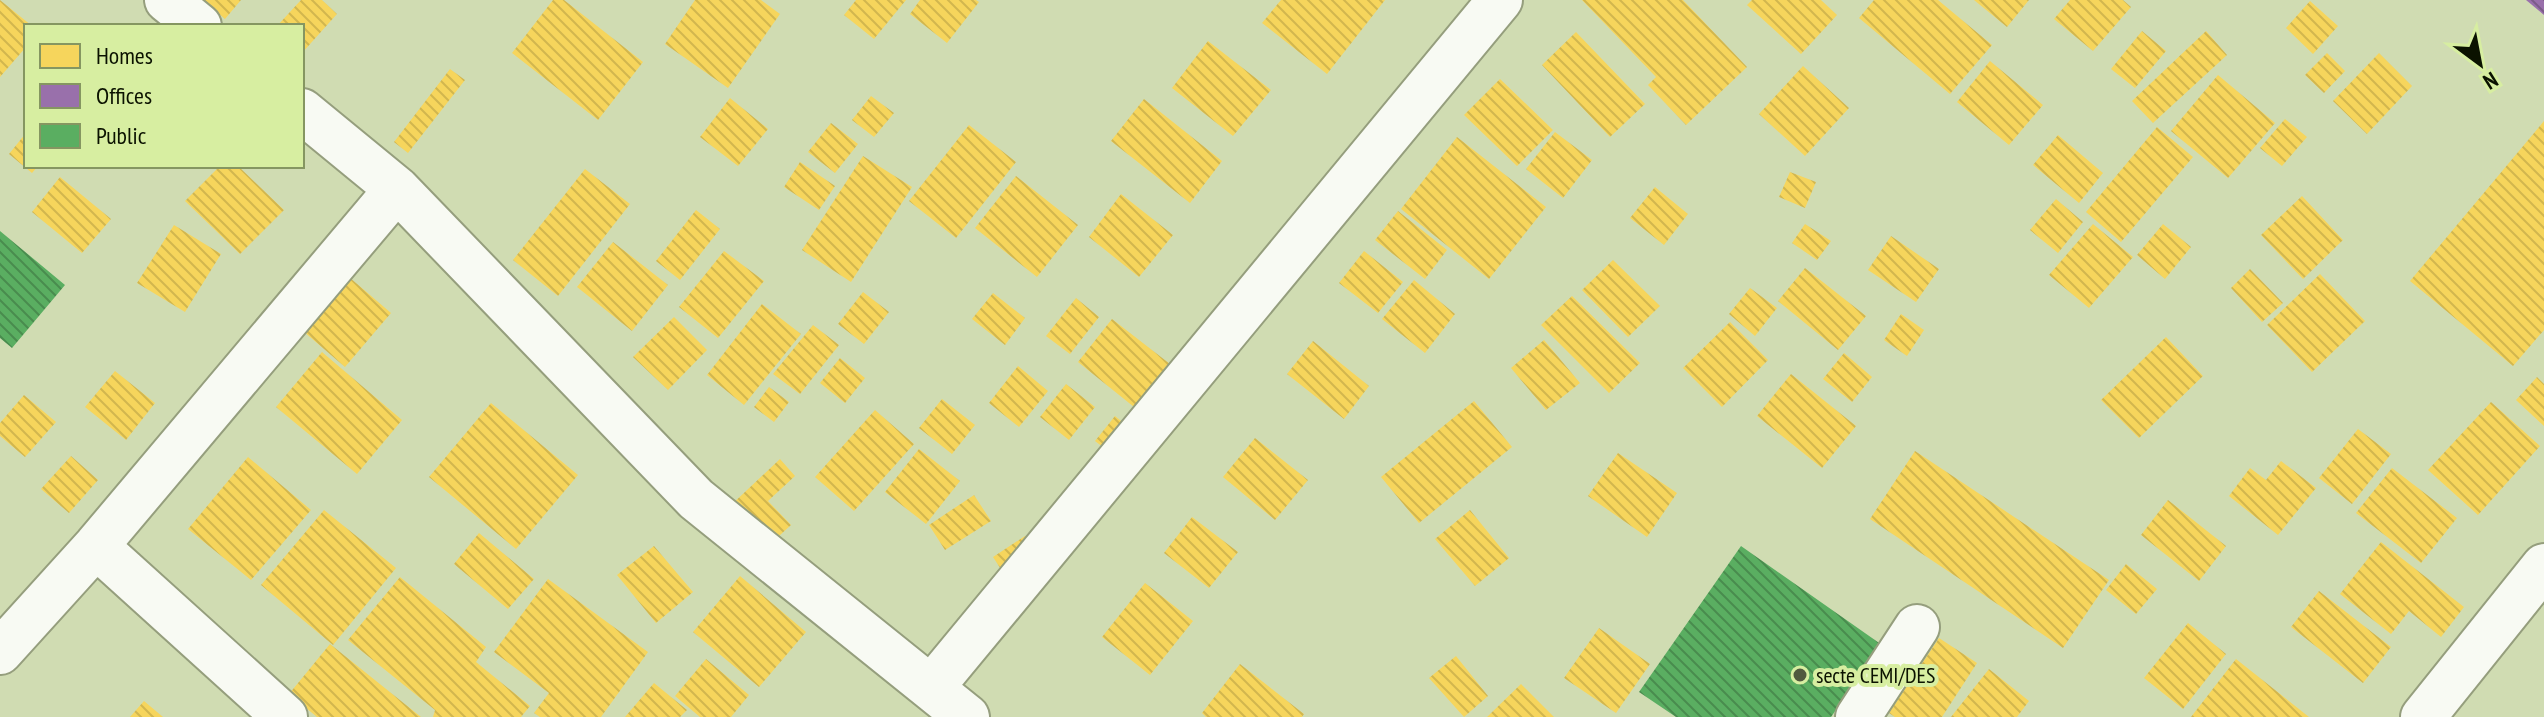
<svg xmlns="http://www.w3.org/2000/svg" width="2544" height="717" viewBox="0 0 2544 717" font-family="'PT Sans Narrow',sans-serif">
  <defs>
    <pattern id="homes-back-hatch" width="6" height="6" patternUnits="userSpaceOnUse" patternTransform="scale(2)"><rect width="6" height="6" fill="#f6d55c"/><path d="M-1 5l2 2M0 0l6 6M5-1l2 2" fill="none" stroke="#d2b64e"/></pattern>
    <pattern id="offices-back-hatch" width="6" height="6" patternUnits="userSpaceOnUse" patternTransform="scale(2)"><rect width="6" height="6" fill="#9970ab"/><path d="M-1 5l2 2M0 0l6 6M5-1l2 2" fill="none" stroke="#7b5b89"/></pattern>
    <pattern id="public-back-hatch" width="6" height="6" patternUnits="userSpaceOnUse" patternTransform="scale(2)"><rect width="6" height="6" fill="#5aae61"/><path d="M-1 5l2 2M0 0l6 6M5-1l2 2" fill="none" stroke="#498c4e"/></pattern>
  </defs>
  <rect width="100%" height="100%" fill="#d0dcb2"/>
  <path fill="url(#homes-back-hatch)" d="M0 0 32 26H26V47L0 77Z
    M203 0H241L225 19Z
    M301 0H322L337 14 302 53V26H277Z
    M553 0H564L643 62 598 120 512 53Z
    M695 0H761L780 14 728 88 665 44Z
    M856 0H906L874 39 844 15Z
    M920 0H976L979 2 947 43 910 14Z
    M1281 0H1385L1327 74 1262 23Z
    M1582 0H1683L1747 67 1686 125 1648 85 1656 77Z
    M1752 0H1821L1837 15 1801 54 1747 5Z
    M1874 0H1938L1992 45 1950 94 1859 18Z
    M1974 0H2029L2007 27Z
    M2070 0H2123L2131 7 2093 51 2054 19Z
    M2310 1 2338 26 2313 54 2286 28Z
    M2142 31 2166 51 2135 88 2111 69Z
    M2206 31 2227 55 2153 123 2132 101Z
    M1576 32 1645 104 1610 137 1542 65Z
    M1208 41 1271 90 1233 136 1172 88Z
    M2327 53 2345 71 2324 93 2305 75Z
    M2379 53 2412 86 2367 134 2333 101Z
    M1990 61 2043 105 2009 145 1957 102Z
    M1803 66 1849 108 1805 156 1759 114Z
    M450 69 465 80 408 153 394 142Z
    M2218 75 2275 123 2228 178 2171 131Z
    M1500 79 1553 130 1517 166 1464 115Z
    M871 96 894 113 874 137 852 120Z
    M730 98 768 129 738 166 700 137Z
    M1144 99 1222 161 1190 203 1111 141Z
    M2285 119 2307 137 2282 166 2260 148Z
    M2544 121V330L2513 366 2410 281Z
    M831 123 858 144 835 173 808 152Z
    M969 125 1016 162 956 238 909 201Z
    M2157 127 2193 157 2121 242 2086 212Z
    M1555 132 1592 160 1563 198 1526 169Z
    M26 133V166H38L32 173 9 154Z
    M2058 135 2103 173 2079 203 2033 165Z
    M1457 137 1546 207 1489 279 1401 209Z
    M863 156 912 187 851 282 802 250Z
    M800 162 835 186 819 210 784 187Z
    M220 166H238L284 210 240 254 185 201Z
    M585 169 630 204 558 296 513 260Z
    M1790 172 1816 182 1805 208 1779 197Z
    M1016 176 1078 225 1037 277 975 228Z
    M60 177 111 219 82 253 32 212Z
    M1655 187 1688 214 1664 245 1630 218Z
    M1121 194 1173 235 1139 277 1089 237Z
    M2302 196 2343 240 2303 279 2261 235Z
    M2056 199 2083 222 2058 253 2030 230Z
    M696 210 720 229 680 280 656 261Z
    M1398 211 1447 250 1425 279 1375 240Z
    M1805 224 1831 241 1817 260 1792 243Z
    M2093 224 2133 257 2089 308 2049 275Z
    M2163 224 2191 247 2165 279 2137 255Z
    M174 225 221 254 185 312 137 283Z
    M1891 236 1939 269 1916 302 1868 270Z
    M613 242 668 285 632 331 577 287Z
    M724 251 764 281 718 338 679 307Z
    M1364 251 1403 282 1378 313 1339 283Z
    M1613 260 1660 306 1628 337 1582 290Z
    M1805 268 1866 316 1838 350 1778 301Z
    M2250 269 2283 303 2262 322 2231 288Z
    M2320 274 2365 321 2312 372 2267 325Z
    M349 277 391 313 345 367 303 331Z
    M1414 280 1455 314 1425 353 1382 319Z
    M1750 288 1777 308 1755 336 1729 314Z
    M863 292 889 312 864 344 838 324Z
    M993 293 1025 318 1005 345 972 319Z
    M1572 296 1640 363 1609 393 1541 325Z
    M1076 298 1099 317 1070 354 1046 336Z
    M762 304 801 334 744 405 707 375Z
    M1901 314 1924 330 1907 356 1884 340Z
    M674 317 707 350 668 390 633 357Z
    M1112 319 1179 371 1144 415 1078 362Z
    M1730 322 1768 360 1722 407 1683 368Z
    M813 325 839 345 800 394 773 374Z
    M2166 337 2203 376 2139 438 2101 400Z
    M1544 340 1580 383 1546 410 1511 368Z
    M1313 341 1369 386 1344 419 1287 374Z
    M322 352 402 420 357 474 276 407Z
    M1844 353 1872 377 1852 402 1823 379Z
    M840 358 865 378 845 403 820 383Z
    M1018 366 1048 391 1019 427 989 403Z
    M115 371 155 403 126 440 85 407Z
    M1791 374 1856 426 1822 468 1757 416Z
    M2537 377 2544 384V426L2516 400Z
    M1066 384 1095 407 1069 440 1040 417Z
    M769 387 789 402 774 422 754 407Z
    M24 395 56 422 25 457 0 436V423Z
    M942 399 975 425 952 454 919 428Z
    M1474 401 1512 447 1419 523 1381 477Z
    M2491 402 2540 446 2478 515 2428 470Z
    M491 403 578 475 516 549 429 477Z
    M875 410 914 444 854 511 815 477Z
    M1115 416 1148 443 1129 467 1095 441Z
    M2358 429 2391 454 2352 504 2319 478Z
    M1255 438 1308 480 1275 520 1223 477Z
    M919 449 960 481 926 524 885 492Z
    M1915 451 2109 580 2063 648 1870 519Z
    M1618 453 1677 493 1647 537 1588 496Z
    M71 456 98 480 69 513 41 489Z
    M248 457 311 510 251 580 188 529Z
    M780 459 795 476 768 501 791 525 767 547 729 507Z
    M2281 461 2316 488 2278 535 2229 496 2250 468 2266 480Z
    M2392 468 2457 518 2421 563 2356 513Z
    M974 495 991 521 945 550 929 525Z
    M2168 500 2226 546 2199 581 2141 535Z
    M324 510 396 568 333 645 261 585Z
    M1470 510 1509 558 1475 586 1435 539Z
    M1192 517 1238 552 1209 588 1164 553Z
    M479 533 534 579 508 609 454 564Z
    M1025 536 1042 562 1010 583 993 557Z
    M2381 542 2464 607 2441 637 2409 611 2391 634 2340 594Z
    M654 546 693 592 656 623 617 575Z
    M2126 564 2157 589 2136 614 2106 590Z
    M740 576 806 632 759 687 693 632Z
    M400 577 486 647 476 662 530 706 521 717H433L435 710 348 640Z
    M548 579 648 652 601 717H540L534 713 549 693 494 652Z
    M1145 583 1193 621 1150 675 1102 637Z
    M2319 591 2391 647 2363 683 2291 627Z
    M2188 623 2226 654 2183 709 2144 678Z
    M1599 628 1650 664 1616 713 1564 678Z
    M1939 638 1977 663 1942 717H1895L1889 713Z
    M330 644 421 717H317L289 694Z
    M1456 656 1488 696 1464 717 1429 678Z
    M706 659 749 695 731 717H700L675 696Z
    M2236 659 2309 717H2191Z
    M1240 664 1304 714 1302 717H1206L1202 713Z
    M1989 669 2029 701 2017 717H1951Z
    M654 683 687 710 680 717H625Z
    M1521 684 1554 717H1487Z
    M144 701 163 717H130Z"/>
  <path fill="url(#offices-back-hatch)" d="M2526 0H2544V15Z"/>
  <path fill="url(#public-back-hatch)" d="M0 231 65 285 12 348 0 338Z
    M1741 546 1882 645 1831 717H1676L1639 692Z"/>
  <g fill="none" stroke-linecap="round" stroke-linejoin="round">
    <g stroke="#959e7d" stroke-width="48">
      <path id="minor" d="M167 0 199 26
        M302 111 397 189 696 499 967 717
        M96 546 285 717
        M0 652 96 546 397 189
        M931 688 1500 0
        M1858 717 1917 627
        M2423 717 2544 566"/>
    </g>
    <use href="#minor" stroke="#f8faf3" stroke-width="44"/>
  </g>
  <circle fill="#50593e" stroke="#d7eea1" stroke-width="3" cx="1800" cy="675" r="8"/>
  <g text-anchor="middle" dominant-baseline="central" stroke-width="8" stroke-linejoin="round" paint-order="stroke">
    <g font-size="22" fill="#0b1200" stroke="#d7eea1" text-anchor="start">
      <text x="1816" y="675">secte CEMI/DES</text>
    </g>
  </g>
  <rect x="24" y="24" width="280" height="144" fill="#d7eea1" stroke="#859661" stroke-width="2"/>
  <rect x="40" y="44" width="40" height="24" fill="#f6d55c" stroke="#859661" stroke-width="2"/>
  <text x="96" y="64" font-size="24" fill="#0b1200">Homes</text>
  <rect x="40" y="84" width="40" height="24" fill="#9970ab" stroke="#859661" stroke-width="2"/>
  <text x="96" y="104" font-size="24" fill="#0b1200">Offices</text>
  <rect x="40" y="124" width="40" height="24" fill="#5aae61" stroke="#859661" stroke-width="2"/>
  <text x="96" y="144" font-size="24" fill="#0b1200">Public</text>
  <g transform="translate(2480 64) rotate(148)" stroke="#d7eea1" stroke-width="6" paint-order="stroke">
  <path d="M0-6L14 30L0 20L-14 30Z" fill="#0b1200"/>
  <text y="-12" font-size="22" font-weight="bold" text-anchor="middle" fill="#0b1200">N</text>
  </g>
</svg>
